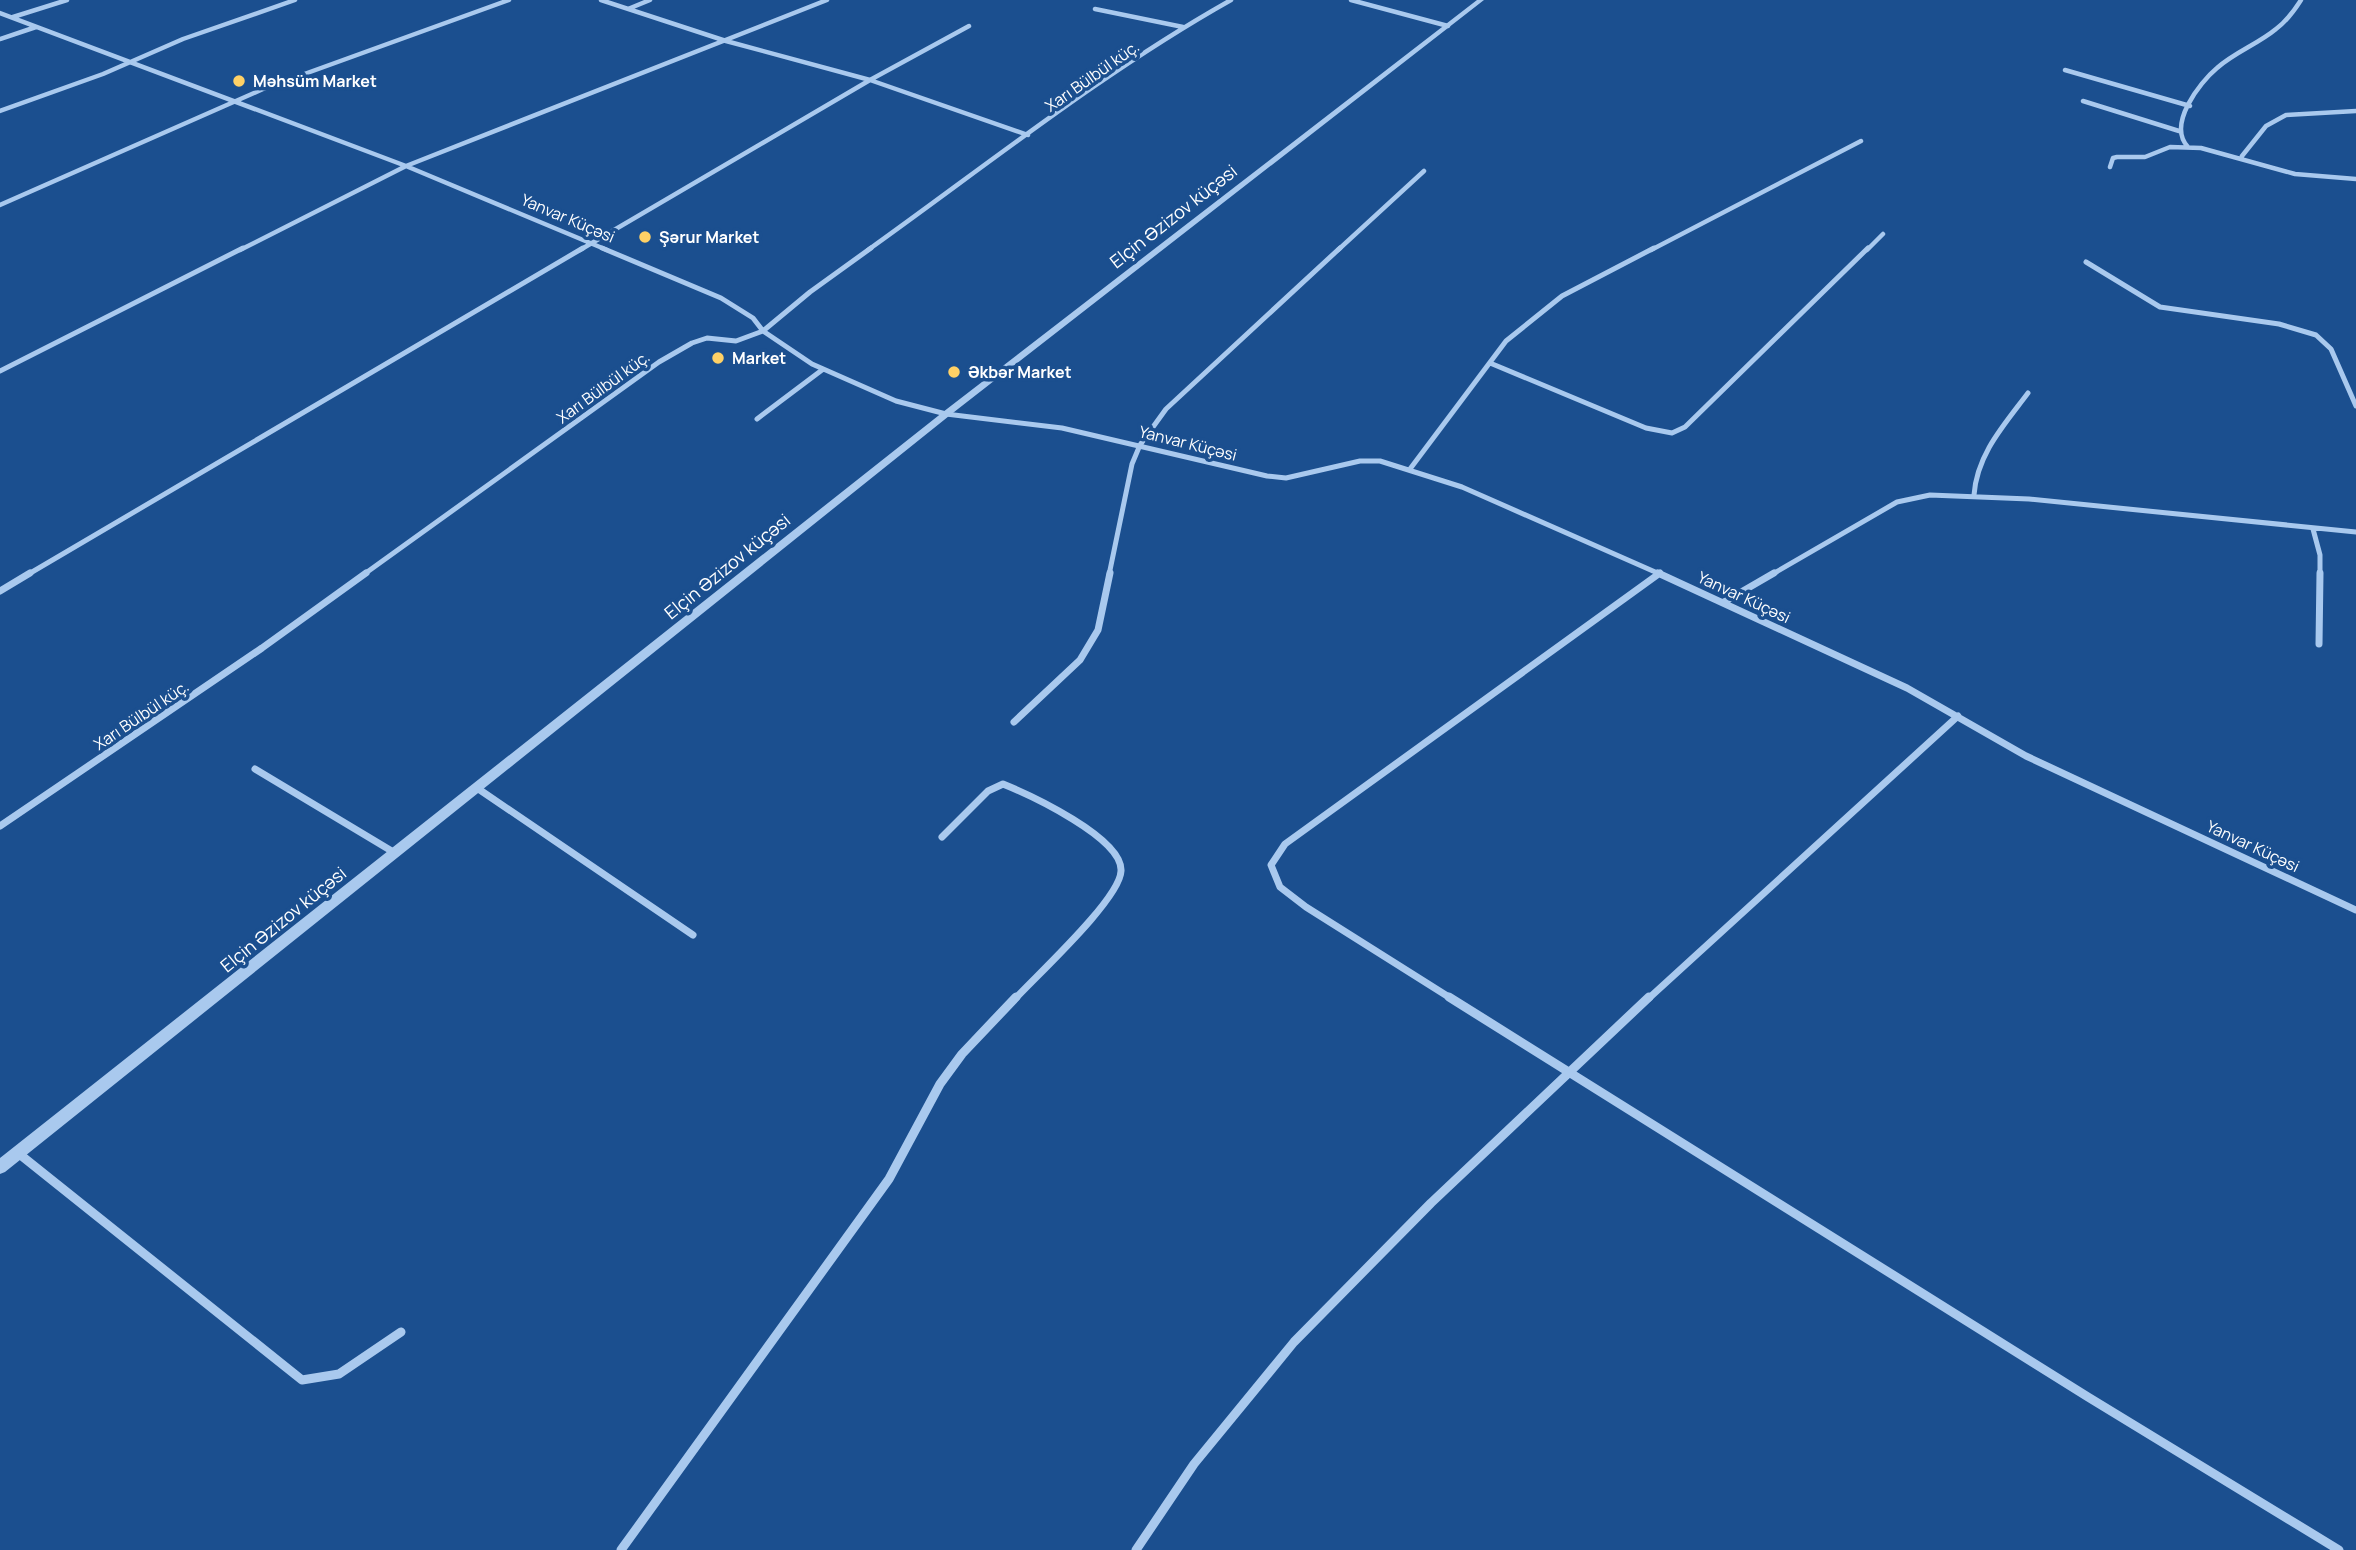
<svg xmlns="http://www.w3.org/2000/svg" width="2356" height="1550" viewBox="0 0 2356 1550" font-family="Manrope,sans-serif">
  <rect width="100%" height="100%" fill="#1b4f8f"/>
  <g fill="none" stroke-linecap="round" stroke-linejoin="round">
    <path stroke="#a9c9ee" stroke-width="4.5" d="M601 0 726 41 870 80 1028 135
      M1351 0 1448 26
      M628 9 650 0
      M1095 9 1183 27
      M0 13 406 166 607 250
      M13 17 67 0
      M0 39 36 27
      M2065 70 2190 106
      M2083 101 2179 131
      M0 111 103 74 183 39 295 0
      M2188 147C2167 125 2199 83 2217 68 2235 52 2258 44 2276 29 2287 21 2294 11 2301 0
      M2242 156 2266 126 2286 115 2356 111
      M2110 167 2113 158 2117 157H2145L2170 147 2201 148 2295 174 2356 179
      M0 205 263 89 509 0
      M240 250 406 166 827 0
      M580 250 870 80 969 26
      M868 250C987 165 1103 72 1231 0
      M1338 250 1424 171
      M1651 250 1861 141
      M1867 250 1883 234"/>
    <path stroke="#a9c9ee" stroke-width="5" d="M602 248 721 298 753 318 763 331 812 364 896 401 946 414 1062 428 1267 476 1286 478 1360 461H1380L1462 487 1662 575
      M2086 262 2160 307 2279 324 2316 335 2331 349 2356 406
      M1490 363 1646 428 1672 433 1685 427 1868 248
      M0 371 243 248
      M757 419 822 370
      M1410 469 1506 341 1562 296 1654 248
      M1974 495C1977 454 2004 425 2028 393
      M2313 529 2320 555V575
      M27 575 583 248
      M363 575 659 362 692 343 707 338 736 341 763 331 810 292 871 248
      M1109 575 1132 464 1140 445 1166 409 1340 248
      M1657 575 1660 573
      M1771 575 1897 502 1930 495 2029 499 2356 532"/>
    <path stroke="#a9c9ee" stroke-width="7" d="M1658 573 1907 688 2026 756 2356 910
      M0 591 30 573
      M1724 602 1774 573
      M2319 644 2320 573
      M1014 722 1080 660 1098 630 1110 573
      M255 769 395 853
      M477 788 693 935
      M0 826 262 648 366 573
      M942 837 988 791 1003 784C1030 795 1123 838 1121 871 1120 899 1037 975 1015 999
      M1452 999 1306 907 1280 887 1271 865 1285 844 1660 573
      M1648 999 1958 716"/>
    <path stroke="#a9c9ee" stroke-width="9" d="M1449 997 2088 1397 2339 1550
      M18 1153 302 1380 339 1374 401 1332
      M621 1550 889 1179 940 1084 962 1054 1016 997
      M1136 1550 1194 1464 1294 1342 1431 1203 1649 997"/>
    <path fill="#a9c9ee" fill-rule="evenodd" d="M1477 0H1484L949 416 5 1172 0 1174V1158L943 412Z"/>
  </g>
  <g fill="#ffd166" stroke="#1b4f8f" stroke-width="2.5">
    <circle cx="239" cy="81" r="7"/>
    <circle cx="645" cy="237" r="7"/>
    <circle cx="718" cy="358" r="7"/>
    <circle cx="954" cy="372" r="7"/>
  </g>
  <g text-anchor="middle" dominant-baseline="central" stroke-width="7" stroke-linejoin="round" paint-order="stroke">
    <g font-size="16" fill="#fff" stroke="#1b4f8f">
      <text transform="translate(1092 76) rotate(-35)">Xarı Bülbül küç.</text>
      <text transform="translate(568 218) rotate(23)">Yanvar Küçəsi</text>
      <text transform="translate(603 387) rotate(-36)">Xarı Bülbül küç.</text>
      <text transform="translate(1188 443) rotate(14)">Yanvar Küçəsi</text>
      <text transform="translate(1744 597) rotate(25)">Yanvar Küçəsi</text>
      <text transform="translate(141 715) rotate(-34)">Xarı Bülbül küç.</text>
      <text transform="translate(2253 846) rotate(25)">Yanvar Küçəsi</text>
    </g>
    <g font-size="16" font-weight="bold" fill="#fff" stroke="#1b4f8f" text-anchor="start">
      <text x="253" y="81">Məhsüm Market</text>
      <text x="659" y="237">Şərur Market</text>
      <text x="732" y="358">Market</text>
      <text x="968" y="372">Əkbər Market</text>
    </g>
    <g font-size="18" fill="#fff" stroke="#1b4f8f">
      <text transform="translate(1173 216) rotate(-38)">Elçin Əzizov küçəsi</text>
      <text transform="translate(727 566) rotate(-39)">Elçin Əzizov küçəsi</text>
      <text transform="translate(283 919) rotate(-39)">Elçin Əzizov küçəsi</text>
    </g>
  </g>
</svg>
